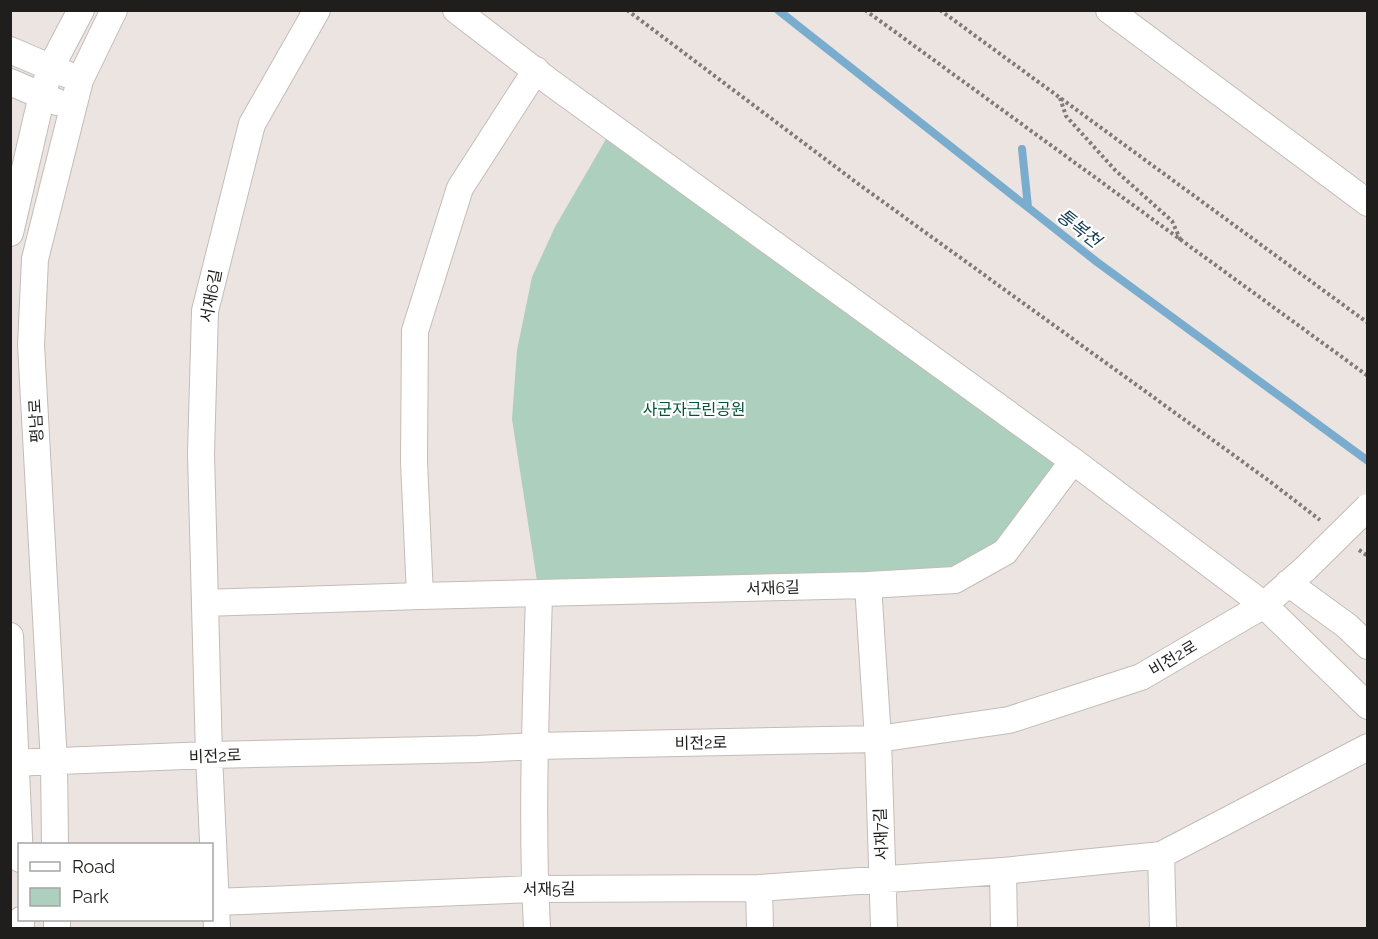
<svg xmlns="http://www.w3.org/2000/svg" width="1378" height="939" viewBox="0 0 1378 939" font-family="Raleway,'Noto Sans KR',sans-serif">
  <rect width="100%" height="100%" fill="#ebe4e0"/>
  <path fill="#acd0bd" d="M613 127 1073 461 1005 552 955 580 539 594 512 419 517 350 532 277 555 227Z"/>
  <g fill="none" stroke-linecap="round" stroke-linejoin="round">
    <path stroke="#7aaccd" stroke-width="8" d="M778 10 1097 262 1368 461
      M1022 149 1028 207"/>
    <g stroke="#c3bcb8" stroke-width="28">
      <path id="minor" d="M456 10 550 82 1073 461 1264 605 1368 706
        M1109 10 1368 203
        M10 50 66 74
        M10 82 57 102
        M10 233 42 95 51 67 81 10
        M1288 583 1347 626 1368 646
        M868 585 878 739 884 928
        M420 596 414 461 415 331 460 188 536 70
        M205 603 420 596 868 585 955 580 1005 552 1073 461
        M10 636 20 859
        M10 763 209 755 478 749 535 746 878 739 1009 720 1141 677 1264 605 1306 568
        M55 844 54 763 31 345 35 259 80 80 114 10
        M1161 855 1163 928
        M1003 871 1004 928
        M759 888 760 928
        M216 902 535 889 759 888 1003 871 1161 855 1368 747
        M21 920V928
        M57 920V928
        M217 928 209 755 201 454 205 311 252 124 317 10
        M537 928C531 817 536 705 539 594"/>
    </g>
    <path stroke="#7f7b79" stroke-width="4" stroke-dasharray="3 3" stroke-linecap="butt" d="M627 10 857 183 1268 480 1320 520
      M865 10 1368 376
      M940 10 1368 323
      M1060 98 1066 116 1115 170 1172 221 1181 241
      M1359 550 1368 556"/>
    <use href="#minor" stroke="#fff" stroke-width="26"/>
    <g stroke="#c3bcb8" stroke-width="28" stroke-linecap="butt">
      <path id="minor-bridge" d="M1306 568 1368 507"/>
    </g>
    <use href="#minor-bridge" stroke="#fff" stroke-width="26"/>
  </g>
  <g text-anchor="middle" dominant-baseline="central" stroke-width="4.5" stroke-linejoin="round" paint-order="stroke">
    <g font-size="16" fill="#201e1d" stroke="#fff">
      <text transform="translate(211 296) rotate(-79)">서재6길</text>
      <text transform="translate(36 421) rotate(-93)">평남로</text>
      <text transform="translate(773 588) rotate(-2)">서재6길</text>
      <text transform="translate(1173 658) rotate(-31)">비전2로</text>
      <text transform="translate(701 743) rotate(-1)">비전2로</text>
      <text transform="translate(215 756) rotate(-2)">비전2로</text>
      <text transform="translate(881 834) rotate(-92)">서재7길</text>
      <text transform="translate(549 889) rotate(-1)">서재5길</text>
    </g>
    <g font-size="16" fill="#065238" stroke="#fff">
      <text x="694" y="409">사군자근린공원</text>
    </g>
    <g font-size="18" font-style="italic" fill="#133d54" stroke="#fff">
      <text transform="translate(1079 228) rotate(38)">통복천</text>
    </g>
  </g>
  <rect width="1378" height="939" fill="none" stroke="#201e1d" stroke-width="24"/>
  <rect x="18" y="843" width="195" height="78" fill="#ffffff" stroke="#a6a5a5" stroke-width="1.5"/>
  <rect x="30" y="862" width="30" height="9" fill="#ffffff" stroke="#a6a5a5" stroke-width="1.5"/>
  <text x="72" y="873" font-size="18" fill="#201e1d">Road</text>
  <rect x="30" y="888" width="30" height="18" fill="#acd0bd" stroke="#a6a5a5" stroke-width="1.5"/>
  <text x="72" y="903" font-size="18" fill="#201e1d">Park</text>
</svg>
